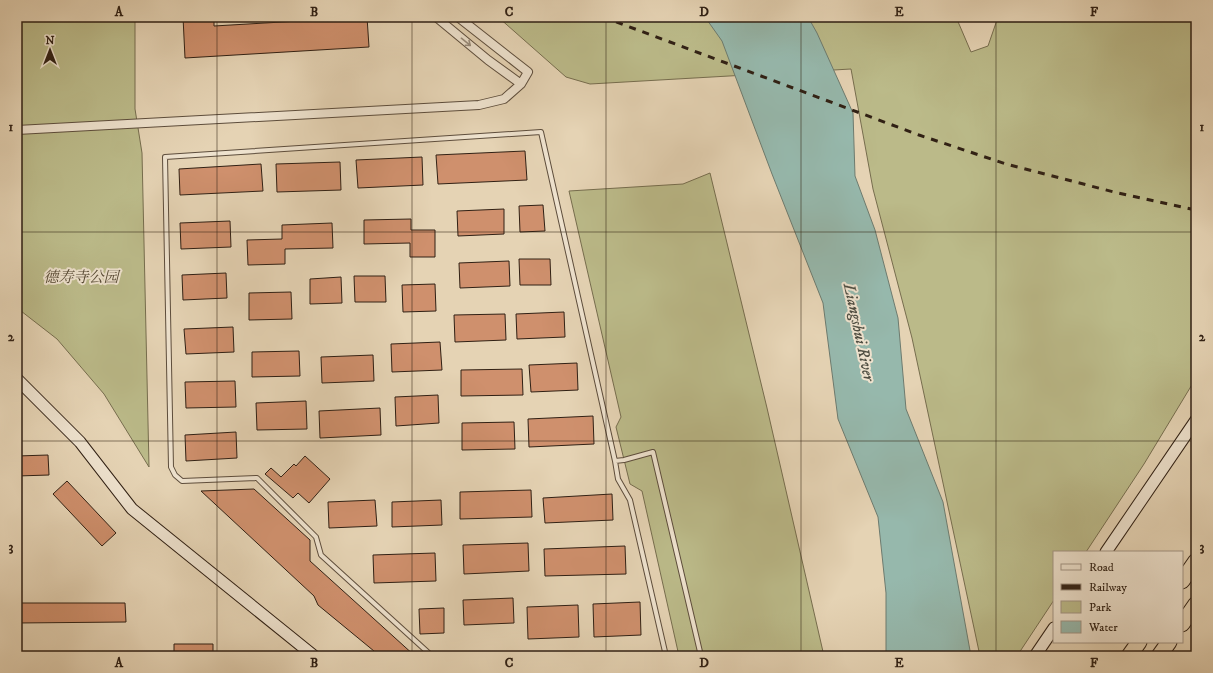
<svg xmlns="http://www.w3.org/2000/svg" width="1213" height="673" viewBox="0 0 1213 673" font-family="'IM FELL DW Pica','Noto Serif SC',serif">
  <rect width="100%" height="100%" fill="#e5d3b4"/>
  <filter id="stains"><feTurbulence type="fractalNoise" baseFrequency=".005" numOctaves="4"/><feColorMatrix values="0 0 0 0 .2 0 0 0 0 .09 0 0 0 0 .02 0 0 0 .5 -.17"/></filter>
  <radialGradient id="worn" r=".72"><stop offset=".6" stop-color="#630" stop-opacity="0"/><stop offset="1" stop-color="#630" stop-opacity=".3"/></radialGradient>
  <path fill="#bbba89" stroke="#766d4e" d="M17 17H135V109L142 153 149 467 104 394 57 339 21 311 17 310Z
    M498 17H956L971 52 988 46 998 17H1196V378L1144 464 1086 552H1054V600L1017 656H980L912 338 873 189 851 69 590 84 566 77Z
    M710 173 767 408 824 656H679L642 491 630 484 616 427 621 417 569 191 683 184Z"/>
  <path fill="#96b8ac" stroke="#6d7b6f" d="M705 17H808L817 33 853 113 855 176 875 230 898 318 906 409 943 502 971 656H886V593L878 517 838 419 823 303 772 174 722 41Z"/>
  <path fill="#cf906d" stroke="#302014" d="M183 17H214V26L367 17 369 47 185 58Z
    M525 151 527 180 438 184 436 155Z
    M422 157 423 185 358 188 356 160Z
    M340 162 341 190 277 192 276 164Z
    M261 164 263 191 180 195 179 169Z
    M543 205 545 231 520 232 519 206Z
    M504 209V234L458 236 457 211Z
    M411 219V230H435V257H410V243L364 244V220Z
    M230 221 231 247 181 249 180 223Z
    M332 223 333 248 285 249V264L248 265 247 240 282 239V225Z
    M519 259H550L551 285H520Z
    M509 261 510 286 460 288 459 263Z
    M226 273 227 298 183 300 182 275Z
    M354 276H385L386 302H355Z
    M341 277 342 303 310 304V279Z
    M435 284 436 311 403 312 402 285Z
    M291 292 292 319 249 320V293Z
    M564 312 565 337 517 339 516 314Z
    M505 314 506 340 455 342 454 315Z
    M233 327 234 352 186 354 184 329Z
    M440 342 442 370 392 372 391 344Z
    M299 351 300 376 252 377V352Z
    M373 355 374 381 322 383 321 357Z
    M577 363 578 390 531 392 529 365Z
    M522 369 523 395 461 396V370Z
    M235 381 236 407 186 408 185 382Z
    M438 395 439 423 396 426 395 397Z
    M306 401 307 429 257 430 256 403Z
    M380 408 381 435 320 438 319 411Z
    M593 416 594 444 529 447 528 419Z
    M514 422 515 449 462 450V423Z
    M236 432 237 458 186 461 185 435Z
    M48 455 49 475 17 476V456Z
    M305 456 330 479 309 503 298 493 293 498 265 474 271 468 281 477 294 464 296 466Z
    M67 481 116 533 102 546 53 494Z
    M254 489 310 540V561L415 656H380L318 605 314 596 201 491Z
    M531 490 532 517 460 519V492Z
    M612 494 613 520 545 523 543 498Z
    M375 500 377 526 329 528 328 502Z
    M441 500 442 525 392 527V502Z
    M528 543 529 571 464 574 463 545Z
    M625 546 626 574 545 576 544 549Z
    M435 553 436 581 374 583 373 555Z
    M513 598 514 623 464 625 463 600Z
    M640 602 641 635 594 637 593 604Z
    M17 603H125L126 622 17 623Z
    M578 605 579 637 528 639 527 607Z
    M444 608V633L420 634 419 609Z
    M174 644H213V655L253 656H174Z"/>
  <g fill="none" stroke-linecap="round" stroke-linejoin="round">
    <g stroke="#5d4d3c" stroke-width="6">
      <path id="lane" d="M615 461 618 479 630 500 666 656
        M432 656 321 555 316 537 257 478 182 481 175 475 171 467 165 157 541 132 615 461 624 460 653 452 701 656"/>
    </g>
    <g stroke="#5d4d3c" stroke-width="10">
      <path id="street" d="M436 17 488 60 521 84
        M17 130 479 105 504 99 521 84 528 72 458 17"/>
    </g>
    <g stroke="#302014" stroke-width="13">
      <path id="secondary" d="M17 379 80 442 132 509 314 656
        M1106 552 1196 420
        M1035 656 1054 628"/>
    </g>
    <g stroke="#302014" stroke-width="17">
      <path id="highway" d="M1182 581 1196 561
        M1182 624 1196 604
        M1129 656 1139 642
        M1159 656 1169 642"/>
    </g>
    <use href="#lane" stroke="#eee2ce" stroke-width="4"/>
    <use href="#street" stroke="#eee2ce" stroke-width="8"/>
    <use href="#secondary" stroke="#eee2ce" stroke-width="11"/>
    <use href="#highway" stroke="#e5d3b4" stroke-width="15"/>
    <path stroke="#302014" stroke-width="3" stroke-dasharray="7 7" stroke-linecap="butt" d="M603 17 919 135 1006 164 1114 192 1196 210"/>
  </g>
  <defs><path id="oneway-shaft" d="M-6 0H5M1.5-3L5.5 0L1.5 3" fill="none" stroke-width="1.6" stroke-linecap="round" stroke-linejoin="round"/></defs>
  <use stroke="#988b7a" href="#oneway-shaft" transform="translate(466 42) rotate(39)"/>
  <path fill="none" stroke="#302014" stroke-width="1" stroke-opacity="0.55" d="M217 17V656M412 17V656M606 17V656M801 17V656M996 17V656M17 232H1196M17 441H1196"/>
  <g text-anchor="middle" dominant-baseline="central" stroke-width="4" stroke-linejoin="round" paint-order="stroke">
    <g font-size="15" font-style="italic" fill="#534631" stroke="#eee2ce">
      <text x="81" y="277">德寿寺公园</text>
    </g>
    <g font-size="16" font-style="italic" fill="#4f4e42" stroke="#eee2ce">
      <text transform="translate(859 332) rotate(78)">Liangshui River</text>
    </g>
  </g>
  <rect width="1213" height="673" fill="none" stroke="#e5d3b4" stroke-width="44"/>
  <rect x="1053" y="551" width="130" height="92" fill="#eee2ce" stroke="#a29484"/>
  <rect x="1061" y="564" width="20" height="6" fill="#eee2ce" stroke="#a29484"/>
  <text x="1089" y="571" font-size="12" fill="#302014">Road</text>
  <rect x="1061" y="584" width="20" height="6" fill="#302014" stroke="#a29484"/>
  <text x="1089" y="591" font-size="12" fill="#302014">Railway</text>
  <rect x="1061" y="601" width="20" height="12" fill="#bbba89" stroke="#a29484"/>
  <text x="1089" y="611" font-size="12" fill="#302014">Park</text>
  <rect x="1061" y="621" width="20" height="12" fill="#96b8ac" stroke="#a29484"/>
  <text x="1089" y="631" font-size="12" fill="#302014">Water</text>
  <g transform="translate(50 50)" stroke="#eee2ce" stroke-width="3" paint-order="stroke">
  <path d="M0-3L7 15L0 10L-7 15Z" fill="#302014"/>
  <text y="-6" font-size="11" font-weight="bold" text-anchor="middle" fill="#302014">N</text>
  </g>
  <rect x="22" y="22" width="1169" height="629" fill="none" stroke="#302014" stroke-width="1.5"/>
  <g font-size="13" text-anchor="middle" font-weight="bold" fill="#302014">
    <text x="119" y="16">A</text>
    <text x="314" y="16">B</text>
    <text x="509" y="16">C</text>
    <text x="704" y="16">D</text>
    <text x="899" y="16">E</text>
    <text x="1094" y="16">F</text>
    <text x="11" y="131">1</text>
    <text x="1202" y="131">1</text>
    <text x="11" y="341">2</text>
    <text x="1202" y="341">2</text>
    <text x="11" y="551">3</text>
    <text x="1202" y="551">3</text>
    <text x="119" y="667">A</text>
    <text x="314" y="667">B</text>
    <text x="509" y="667">C</text>
    <text x="704" y="667">D</text>
    <text x="899" y="667">E</text>
    <text x="1094" y="667">F</text>
  </g>
  <rect width="100%" height="100%" filter="url(#stains)"/>
  <rect width="100%" height="100%" fill="url(#worn)"/>
</svg>
